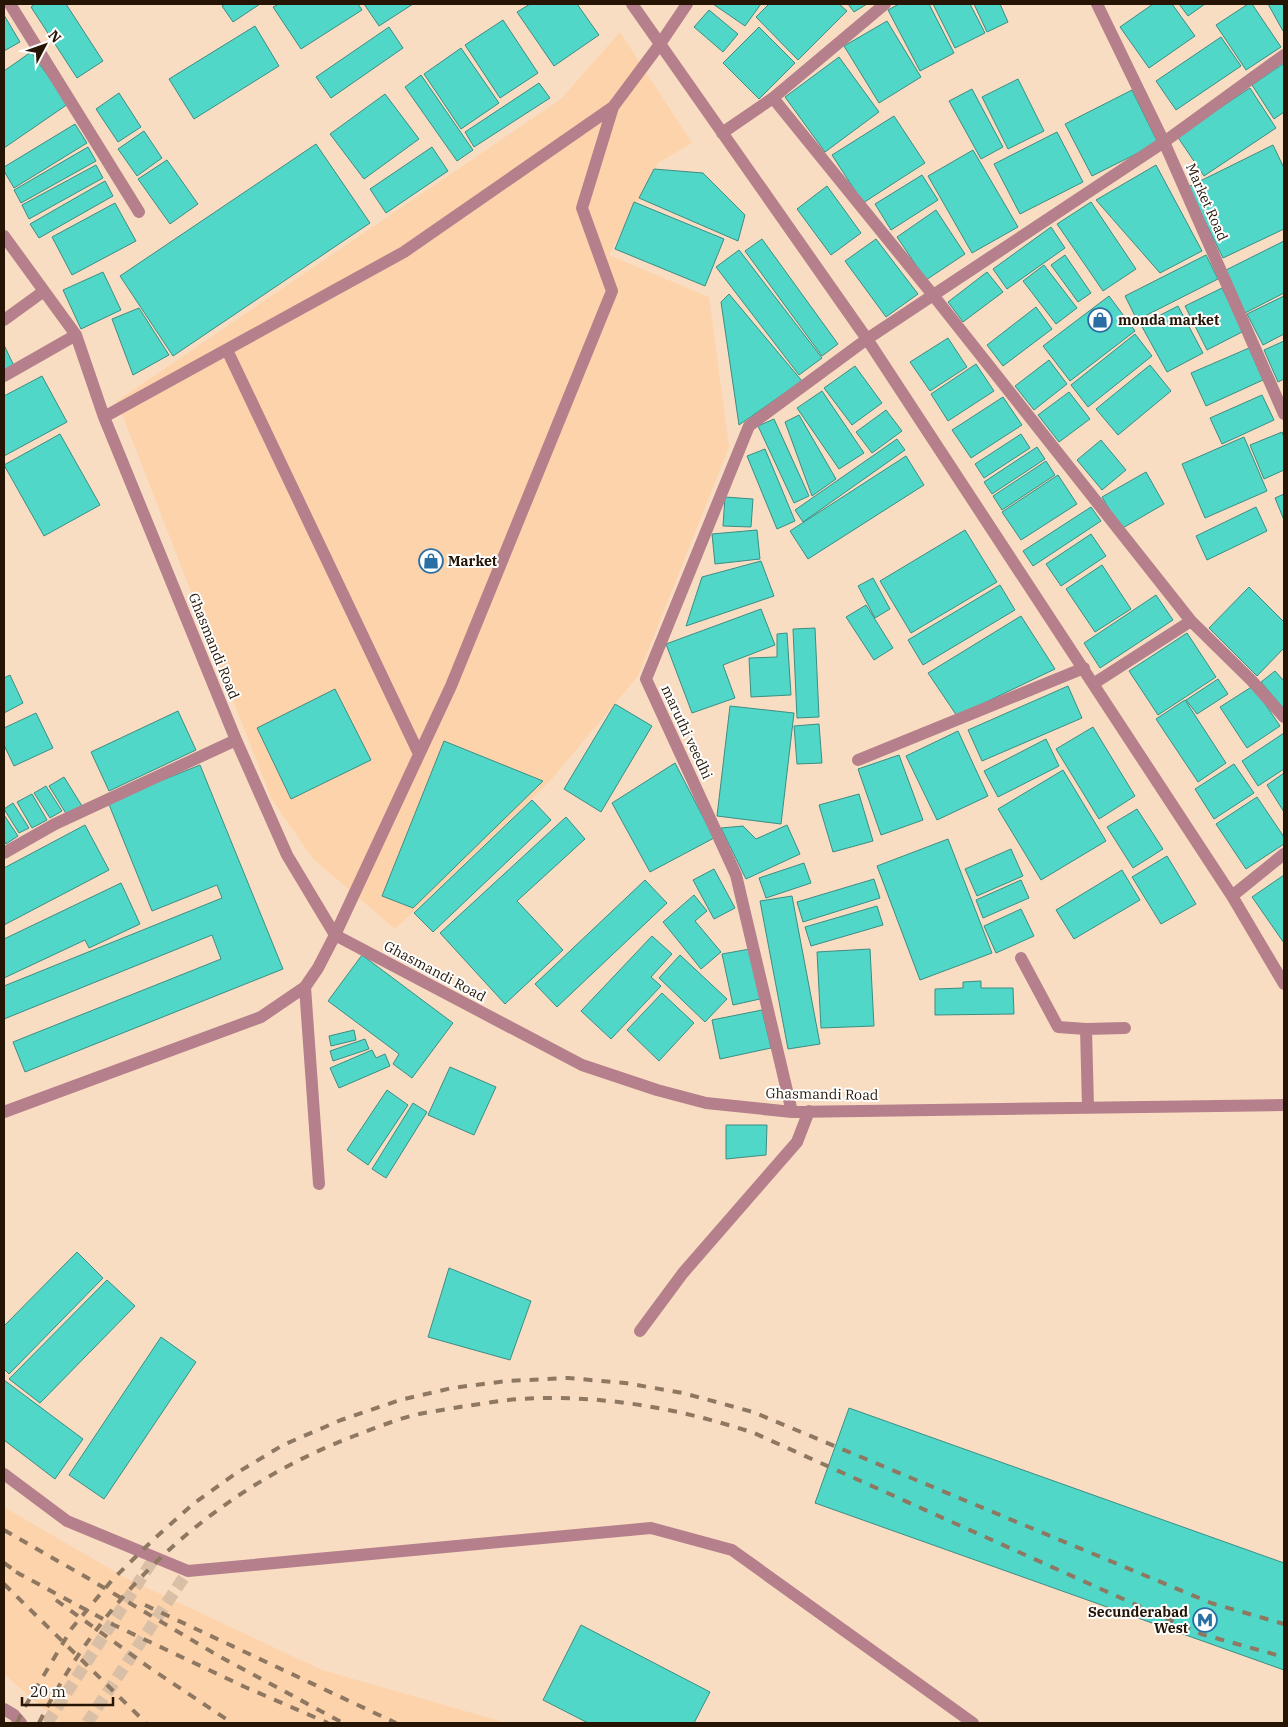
<svg xmlns="http://www.w3.org/2000/svg" width="1288" height="1727" viewBox="0 0 1288 1727" font-family="'IBM Plex Serif',serif">
  <rect width="100%" height="100%" fill="#f9ddc2"/>
  <path fill="#fdd3ab" d="M620 32 692 143 658 163 609 255 709 297 729 447 638 676 551 780 395 929 313 859 271 798 117 401 561 99Z
    M4 1507 126 1578 322 1670 507 1723H60L4 1674Z"/>
  <path fill="#50d7c8" stroke="#3d8d83" d="M35 4H66L103 61 77 78 31 7Z
    M225 4H260L233 22 222 6Z
    M279 4H358L362 10 301 49 273 7Z
    M364 4H413L379 26Z
    M530 4H577L599 35 554 66 517 12Z
    M713 4H761L745 26Z
    M769 4H839L847 11 798 60 756 17Z
    M848 4H867L854 12Z
    M899 4H929L954 53 920 71 888 10Z
    M933 4H970L985 33 955 48Z
    M974 4H1000L1008 22 987 32Z
    M1153 4H1172L1195 36 1149 68 1120 27Z
    M1179 4H1205L1188 16Z
    M1248 4H1252L1281 47 1246 70 1216 25Z
    M1268 4H1284V31H1283Z
    M709 10 738 34 723 52 694 27Z
    M4 15 20 42 4 51Z
    M503 20 538 73 500 98 465 45Z
    M887 21 921 77 879 103 844 46Z
    M255 26 279 66 194 119 169 79Z
    M389 27 403 48 331 98 316 77Z
    M759 27 795 63 759 99 723 63Z
    M1221 37 1241 66 1176 110 1156 81Z
    M461 48 499 103 461 129 424 74Z
    M31 52 68 104 4 148V71Z
    M839 57 879 112 825 152 785 97Z
    M1284 63V112L1274 119 1252 85Z
    M421 75 473 150 457 161 405 87Z
    M1018 79 1044 131 1008 149 982 97Z
    M539 83 550 98 474 147 465 132Z
    M1250 88 1276 128 1204 176 1177 136Z
    M972 89 1003 147 981 159 949 101Z
    M1132 90 1158 143 1092 176 1065 124Z
    M119 93 141 127 118 142 96 109Z
    M385 94 419 139 364 179 330 134Z
    M894 116 925 163 863 203 832 155Z
    M75 124 87 143 14 188 4 171V167Z
    M144 131 162 158 137 176 118 149Z
    M1057 132 1083 182 1020 214 994 164Z
    M316 144 370 223 173 356 120 276Z
    M1273 145 1284 168V229L1223 258 1188 187Z
    M88 147 96 161 21 203 14 190Z
    M432 147 448 171 386 213 370 189Z
    M973 150 1018 227 972 253 928 176Z
    M167 160 198 204 170 224 138 179Z
    M96 165 103 178 29 219 22 205Z
    M1156 165 1202 251 1160 273 1096 200Z
    M654 169 703 173 745 215 738 241 639 198Z
    M922 175 938 200 891 230 875 204Z
    M105 181 113 196 39 238 30 224Z
    M827 186 861 233 831 255 797 209Z
    M634 202 724 239 705 286 615 249Z
    M1091 202 1136 269 1103 291 1057 224Z
    M115 203 136 241 72 275 52 237Z
    M936 210 965 254 926 280 897 237Z
    M1051 227 1065 248 1007 289 993 269Z
    M762 239 838 344 822 356 745 251Z
    M876 239 918 294 886 317 845 261Z
    M1284 241V293L1245 313 1224 271Z
    M739 250 822 358 799 375 716 267Z
    M1065 255 1091 293 1078 302 1051 265Z
    M1206 255 1218 279 1137 320 1125 296Z
    M1044 265 1077 308 1056 324 1023 281Z
    M103 272 121 310 81 329 63 290Z
    M987 272 1003 292 963 322 948 302Z
    M1222 288 1244 331 1207 350 1185 306Z
    M729 294 802 381 739 425 721 302Z
    M1109 296 1135 331 1070 381 1043 346Z
    M1284 296V334L1263 345 1247 314Z
    M1178 306 1203 353 1167 372 1141 325Z
    M1036 307 1052 329 1003 366 987 345Z
    M139 308 169 355 133 375 112 319Z
    M1135 334 1152 356 1088 407 1071 385Z
    M948 338 967 367 930 391 910 362Z
    M1284 341V379L1278 382 1264 350Z
    M4 345 15 368 4 374Z
    M1249 348 1263 380 1206 406 1191 373Z
    M1049 360 1067 384 1034 410 1015 386Z
    M976 364 994 391 948 421 931 394Z
    M1150 365 1171 391 1118 435 1096 409Z
    M855 366 882 403 852 425 824 388Z
    M42 376 67 422 4 456V396Z
    M822 391 864 453 839 469 797 408Z
    M1069 392 1090 419 1059 442 1038 415Z
    M1262 395 1274 420 1222 444 1210 418Z
    M1003 397 1022 425 971 458 952 430Z
    M886 410 902 431 872 453 856 432Z
    M799 415 836 479 812 496 785 422Z
    M774 419 809 496 794 503 758 426Z
    M1282 432 1284 438V470L1264 479 1250 445Z
    M60 434 100 505 44 536 4 465Z
    M1021 434 1030 448 984 478 975 464Z
    M1244 437 1267 491 1205 518 1182 464Z
    M897 439 905 450 803 522 795 510Z
    M1101 440 1126 470 1102 490 1077 460Z
    M1037 447 1045 459 992 494 984 482Z
    M765 449 795 521 777 529 747 456Z
    M906 456 924 485 808 559 790 531Z
    M1046 461 1055 475 1002 510 993 496Z
    M1146 472 1164 504 1121 529 1102 497Z
    M1058 475 1077 504 1021 540 1002 512Z
    M1284 494V520L1275 498Z
    M725 497 753 499 751 527 723 526Z
    M1091 507 1101 521 1033 566 1023 551Z
    M1256 507 1267 531 1207 560 1196 536Z
    M757 530 760 559 715 564 712 534Z
    M965 530 997 582 911 633 880 581Z
    M1091 534 1106 556 1061 586 1046 564Z
    M761 561 774 596 686 626 702 577Z
    M1102 565 1131 609 1095 632 1066 589Z
    M873 578 890 609 875 618 858 586Z
    M1000 585 1015 610 923 665 908 640Z
    M1249 587 1284 622V648L1257 676 1209 628Z
    M1156 595 1173 620 1100 668 1084 643Z
    M866 605 893 648 874 660 846 617Z
    M761 609 775 645 723 665 735 698 692 713 666 644Z
    M1021 616 1055 669 957 716 928 673Z
    M815 628 819 717 797 718 793 629Z
    M787 633 791 695 751 697 749 658 777 657V634Z
    M1187 633 1216 677 1158 715 1129 671Z
    M1275 671 1284 681V709L1261 682Z
    M10 675 23 703 4 713V678Z
    M1218 679 1228 694 1197 714 1186 700Z
    M1068 686 1082 718 982 761 968 730Z
    M1253 686 1280 726 1247 748 1220 707Z
    M335 689 371 760 291 799 257 728Z
    M1185 700 1226 763 1198 782 1156 719Z
    M615 704 652 726 601 812 564 789Z
    M730 706 794 713 781 824 717 816Z
    M178 711 196 750 109 791 91 752Z
    M36 713 53 748 14 766 4 745V728Z
    M819 724 822 763 797 764 794 726Z
    M1093 727 1135 796 1099 819 1056 749Z
    M958 731 988 796 937 820 906 756Z
    M1284 733V769L1258 786 1242 761Z
    M1046 739 1059 766 998 797 984 771Z
    M444 741 543 781 413 908 382 896Z
    M899 755 923 820 881 835 858 769Z
    M675 763 714 838 650 872 612 803Z
    M1234 764 1254 793 1214 819 1195 789Z
    M200 765 283 969 25 1072 13 1042 221 959 212 935 4 1019V986L222 898 217 885 152 911 108 802Z
    M1063 770 1106 841 1041 880 998 809Z
    M1284 773V812L1267 785Z
    M64 777 82 806 67 815 49 786Z
    M46 786 62 811 50 818 34 793Z
    M32 794 47 820 32 828 17 802Z
    M859 794 873 841 833 852 819 805Z
    M1257 797 1284 837V844L1246 869 1216 824Z
    M532 800 551 820 433 932 414 913Z
    M13 803 29 828 19 833 4 809Z
    M1137 809 1163 849 1133 868 1107 827Z
    M4 815 18 836 6 844 4 840Z
    M566 817 585 839 517 901 563 950 505 1004 440 933Z
    M85 825 109 870 4 925V868Z
    M787 825 800 854 746 879 721 828 743 826 756 839Z
    M948 839 992 953 920 980 877 866Z
    M1011 849 1023 876 977 896 965 869Z
    M1167 856 1196 904 1161 924 1132 877Z
    M804 863 811 883 766 898 759 878Z
    M714 869 735 908 714 919 693 880Z
    M1122 870 1140 900 1074 939 1056 910Z
    M1284 875V943L1252 897Z
    M874 879 880 898 803 922 797 902Z
    M645 880 667 903 557 1007 535 984Z
    M1021 880 1029 898 983 918 976 900Z
    M121 883 140 924 89 948 85 940 4 978V939Z
    M694 895 707 911 695 921 721 952 701 969 663 922Z
    M792 896 820 1044 788 1049 760 901Z
    M877 906 883 925 811 946 805 927Z
    M1021 909 1034 936 996 953 984 926Z
    M652 936 672 954 651 977 661 986 611 1039 581 1011Z
    M750 949 760 999 733 1005 722 954Z
    M870 949 874 1026 821 1028 817 952Z
    M362 955 453 1023 412 1078 393 1064 399 1054 328 1001Z
    M680 955 727 999 705 1022 659 978Z
    M981 981V988H1013L1014 1014 935 1015V989L963 988V982Z
    M662 993 694 1023 659 1061 627 1030Z
    M762 1010 771 1048 720 1059 712 1020Z
    M354 1030 356 1040 331 1046 329 1036Z
    M365 1039 369 1049 333 1061 330 1051Z
    M372 1050 376 1058 385 1054 390 1066 339 1088 330 1068Z
    M450 1067 496 1087 474 1135 428 1115Z
    M387 1090 408 1105 368 1165 347 1150Z
    M413 1103 427 1112 386 1178 372 1169Z
    M726 1125H767L766 1155 726 1159Z
    M77 1252 103 1278 9 1374 4 1369V1326Z
    M449 1268 531 1301 510 1360 428 1337Z
    M107 1280 135 1306 40 1403 9 1379Z
    M161 1337 196 1362 104 1499 69 1475Z
    M4 1380 83 1439 55 1479 4 1440Z
    M849 1408 1284 1563V1670L815 1503Z
    M581 1625 710 1692 694 1723H588L543 1700Z"/>
  <g fill="none" stroke-linecap="round" stroke-linejoin="round">
    <path stroke="#d9bfa6" stroke-width="12" stroke-dasharray="12 6" stroke-linecap="butt" d="M47 1723 155 1557
      M87 1723 188 1571"/>
    <path stroke="#b5808c" stroke-width="12" d="M10 4 139 212
      M632 4 867 339 1232 896 1284 984
      M1097 4 1164 142 1284 414
      M773 98 933 295 1191 621 1252 681 1284 717
      M722 133 773 98 885 4
      M4 236 76 335 104 417 236 740 287 855 335 935 582 1065 657 1090 706 1103 792 1112 1284 1105
      M4 320 44 291
      M227 350 419 754
      M4 376 76 335
      M104 417 404 252 613 107 660 44 687 4
      M1093 684 1191 621
      M858 760 1084 668
      M4 853 55 824 236 740
      M1232 896 1284 854
      M1021 958 1058 1027 1086 1029 1088 1107
      M305 987 319 1184
      M1086 1029 1125 1028
      M4 1112 261 1017 305 987 318 968 335 935 451 686 612 291 582 208 613 107
      M792 1112 736 875 646 679 749 426 867 339 1164 142 1284 55
      M640 1331 683 1273 797 1142 809 1111
      M4 1474 67 1521 188 1571 651 1528 732 1550 973 1723
      M4 1709 14 1715 21 1723"/>
    <path stroke="#8e7862" stroke-width="4" stroke-dasharray="9 9" stroke-linecap="butt" d="M4 1530 91 1580 217 1655 343 1723
      M4 1563 21 1575
      M16 1572 114 1625 245 1687 328 1723
      M4 1584 146 1723
      M56 1600 150 1668 232 1723
      M145 1605 396 1723
      M17 1723 23 1710 72 1628 113 1579 154 1539 193 1504 235 1474 283 1445 341 1420 400 1400 452 1388 507 1381 568 1378 625 1383 683 1393 753 1412 1211 1603 1284 1624
      M39 1723C104 1591 217 1488 354 1436 375 1428 397 1419 419 1414 434 1411 450 1409 465 1406 483 1404 502 1400 520 1399 599 1394 679 1408 754 1433L1201 1634 1284 1657"/>
  </g>
  <defs>
    <g id="shop-ring" transform="scale(1.25)"><circle r="9.5" fill="#fff" stroke="#2a6fa4" stroke-width="1.5"/><path d="M-5-2.5h2.3a2.7 3.5 0 0 1 5.4 0H5L5.5 6h-11ZM-1.5-2.5h3a1.5 2.3 0 0 0-3 0Z" fill="#2a6fa4"/></g>
    <g id="metro-ring" transform="scale(1.25)"><circle r="9.5" fill="#fff" stroke="#2a6fa4" stroke-width="1.5"/><path d="M-5.5 5V-5H-3L0 0L3-5H5.5V5H3V-.5L0 4L-3-.5V5Z" fill="#2a6fa4"/></g>
  </defs>
  <g fill-rule="evenodd">
    <use href="#shop-ring" x="1100" y="320"/>
    <use href="#shop-ring" x="431" y="561"/>
    <use href="#metro-ring" x="1205" y="1620"/>
  </g>
  <g text-anchor="middle" dominant-baseline="central" stroke-width="4" stroke-linejoin="round" paint-order="stroke">
    <g font-size="14" fill="#261504" stroke="#fff">
      <text transform="translate(1207 202) rotate(66)">Market Road</text>
      <text transform="translate(214 646) rotate(68)">Ghasmandi Road</text>
      <text transform="translate(687 732) rotate(65)">maruthi veedhi</text>
      <text transform="translate(435 971) rotate(28)">Ghasmandi Road</text>
      <text transform="translate(822 1094) rotate(1)">Ghasmandi Road</text>
    </g>
    <g font-size="14" font-weight="bold" fill="#261504" stroke="#fff" text-anchor="start">
      <text x="1118" y="320">monda market</text>
      <text x="448" y="561">Market</text>
      <text x="1188" y="1612" text-anchor="end">Secunderabad<tspan x="1188" dy="16">West</tspan></text>
    </g>
  </g>
  <rect width="1288" height="1727" fill="none" stroke="#261504" stroke-width="10"/>
  <g transform="translate(45 45) rotate(49)" stroke="#ffffff" stroke-width="4" paint-order="stroke">
  <path d="M0-4L9 19L0 12L-9 19Z" fill="#261504"/>
  <text y="-8" font-size="14" font-weight="bold" text-anchor="middle" fill="#261504">N</text>
  </g>
  <path d="M22 1697v8h91v-8" fill="none" stroke="#261504" stroke-width="2.5"/>
  <text x="30" y="1697" font-size="15" fill="#261504" stroke="#ffffff" stroke-width="4" paint-order="stroke">20 m</text>
</svg>
